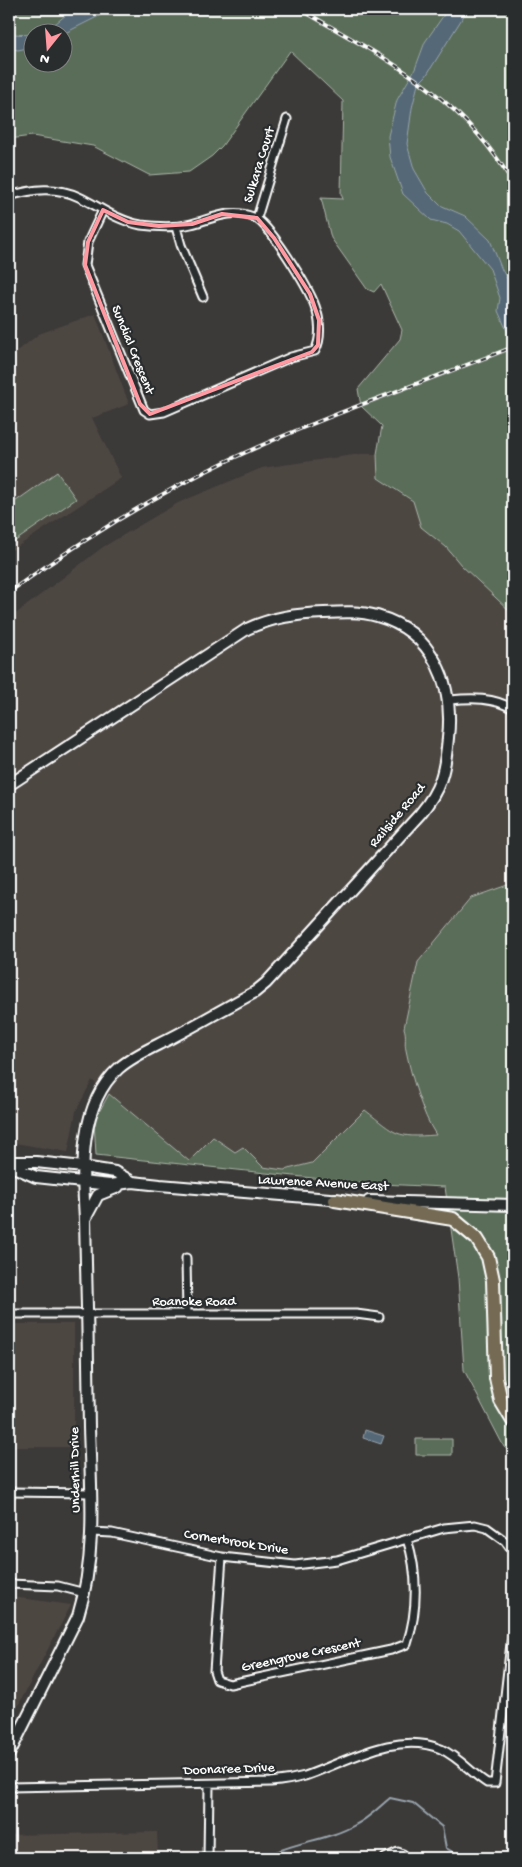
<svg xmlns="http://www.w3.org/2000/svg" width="522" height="1867" viewBox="0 0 522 1867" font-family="'Gochi Hand',sans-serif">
  <rect width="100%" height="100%" fill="#3c3a38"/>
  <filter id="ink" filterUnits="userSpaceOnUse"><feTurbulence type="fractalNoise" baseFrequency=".02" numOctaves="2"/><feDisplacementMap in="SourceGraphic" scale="10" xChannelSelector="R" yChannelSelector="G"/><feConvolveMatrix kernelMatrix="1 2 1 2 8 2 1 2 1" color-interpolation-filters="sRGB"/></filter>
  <g filter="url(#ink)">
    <path fill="#4d4743" d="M95 314 129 404 92 418 121 478 9 552V358L39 334Z
      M361 454H377L378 478 435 517 513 601V883L471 898 418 962 404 1028 435 1119 437 1135 407 1137 395 1133 365 1110 312 1163 284 1170 263 1167 243 1147 235 1152 189 1161 92 1080 76 1111 68 1152 9 1142V619L103 547 178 503 262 468Z
      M9 1324H74V1447H9Z
      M12 1597 71 1605 9 1723V1617Z
      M157 1832 158 1858H9V1835Z"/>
    <path fill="#5a6d58" stroke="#acb6ac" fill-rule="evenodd" d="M9 9H513V614L461 565 446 547 421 527 413 501 378 478 377 454 382 426 361 406 358 389 400 339 402 330 381 284 374 292 367 289 331 238 321 198 343 199 341 194 343 101 290 51 222 146 212 156 189 172 149 175 93 146 32 136 9 139ZM32 32H62V62H32Z
      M57 472 76 499 11 544 9 541V506Z
      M513 883V1454L504 1447 464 1370 458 1278 445 1187 360 1183 96 1155 94 1121 109 1094 189 1161 213 1137 235 1152 243 1147 263 1167 284 1170 312 1163 365 1110C397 1135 395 1138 436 1135 422 1114 411 1075 406 1050 404 1043 407 1036 404 1028L418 962 471 898Z
      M416 1439H452V1455H416Z"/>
    <path fill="#546777" stroke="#98a4ad" d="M73 9H113L63 34 37 32 55 24Z
      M448 9H468L426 76 418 84 412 108 407 144 414 169 428 193 440 205 465 216 490 240 502 270 513 289V344L498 311 500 298 490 269 459 231 447 224 431 220 403 194 390 157 388 136 397 100 415 69 425 42Z
      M9 22 14 34 32 35V47L18 50 9 48Z
      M365 1430 384 1436 381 1444 363 1438Z"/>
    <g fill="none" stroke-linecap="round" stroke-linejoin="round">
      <path stroke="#98a4ad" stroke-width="2" d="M273 1858 276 1852C301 1841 331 1839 355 1825 368 1819 379 1807 390 1798L413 1803 442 1827 446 1848 463 1858"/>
      <g stroke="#fff" stroke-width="11">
        <path id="street" d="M9 196C33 189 56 186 79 197 100 207 118 221 141 225 157 227 175 228 191 224 212 219 230 208 253 217 269 222 309 289 315 306 320 319 322 338 315 351L291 357 164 412 150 414 144 410 85 265 88 242 103 210
          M257 218 287 119
          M176 227 181 245 203 297
          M450 700C471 698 494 697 513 709
          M186 1258 187 1314
          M9 1314H356L379 1317
          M9 1492 91 1493
          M91 1532 112 1533 222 1557 295 1565 337 1560 444 1528 475 1525 487 1528 505 1541 513 1552
          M222 1557 214 1671 217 1680 230 1684 391 1650 407 1644C418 1611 418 1572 407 1539
          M9 1584 58 1586 85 1593
          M9 1787 271 1782C282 1781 294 1779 305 1776 346 1762 397 1730 441 1749 460 1758 471 1773 487 1783H495L513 1626
          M208 1858 209 1785
          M385 1858 398 1852 403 1854 406 1858"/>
      </g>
      <g stroke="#fff" stroke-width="14">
        <path id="secondary" d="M9 785 247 629C273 617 297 614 324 613 342 612 360 611 377 616 434 632 454 685 448 738 445 771 441 789 420 814L266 983 255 992C227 1007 200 1023 171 1038 154 1047 134 1055 119 1068 78 1105 82 1170 85 1219 87 1289 88 1358 89 1428 91 1491 97 1555 78 1616L9 1754
          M9 1162H36L83 1167 115 1172 133 1182 160 1185 342 1200
          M9 1165 36 1177 110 1185 133 1182
          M369 1201 513 1205
          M85 1219 98 1195 118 1187"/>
      </g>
      <g stroke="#fff" stroke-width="16">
        <path id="highway" d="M335 1200 453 1219 477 1239 488 1257 493 1280 496 1378 501 1401 513 1421"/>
      </g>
      <use href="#street" stroke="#2a2d2e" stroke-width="7"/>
      <use href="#secondary" stroke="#2a2d2e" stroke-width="10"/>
      <use href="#highway" stroke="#746b52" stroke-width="12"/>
      <g stroke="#fff" stroke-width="4">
        <path id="rail" d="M300 9C384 58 462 95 513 183
          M9 592C79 542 151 497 229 460 321 417 419 384 513 347"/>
      </g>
      <use href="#rail" stroke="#2a2d2e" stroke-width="2" stroke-dasharray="5.5" stroke-linecap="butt"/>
    </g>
  </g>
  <path fill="none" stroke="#ff9aa2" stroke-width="4" stroke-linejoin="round" d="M103 210 128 222 159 226 192 224 222 214 257 218 274 238 310 294 319 320 318 345 312 352 150 414 140 404 85 265 88 242Z"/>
  <g text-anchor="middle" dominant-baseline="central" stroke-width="4.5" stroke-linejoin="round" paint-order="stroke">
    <g font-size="14" fill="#fff" stroke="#2a2d2e">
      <text transform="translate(260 165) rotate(-73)">Sulkara Court</text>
      <text transform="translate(132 350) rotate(68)">Sundial Crescent</text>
      <text transform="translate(398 816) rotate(-50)">Railside Road</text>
      <text transform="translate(323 1184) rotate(3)">Lawrence Avenue East</text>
      <text x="194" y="1302">Roanoke Road</text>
      <text transform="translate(76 1470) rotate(-91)">Underhill Drive</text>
      <text transform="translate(236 1543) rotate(9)">Cornerbrook Drive</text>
      <text transform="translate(301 1656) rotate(-12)">Greengrove Crescent</text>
      <text transform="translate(229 1770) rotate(-2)">Doonaree Drive</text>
    </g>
  </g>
  <rect width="522" height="1867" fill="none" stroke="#2a2d2e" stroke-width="30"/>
  <rect x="15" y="15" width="492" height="1837" fill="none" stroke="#fff" stroke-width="2" filter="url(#ink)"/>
  <g transform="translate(48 48) rotate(197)"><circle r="24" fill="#2a2d2e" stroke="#7f8182"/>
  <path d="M0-4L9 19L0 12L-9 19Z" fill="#ff9aa2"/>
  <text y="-8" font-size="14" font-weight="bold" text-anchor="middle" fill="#ffffff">N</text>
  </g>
</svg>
